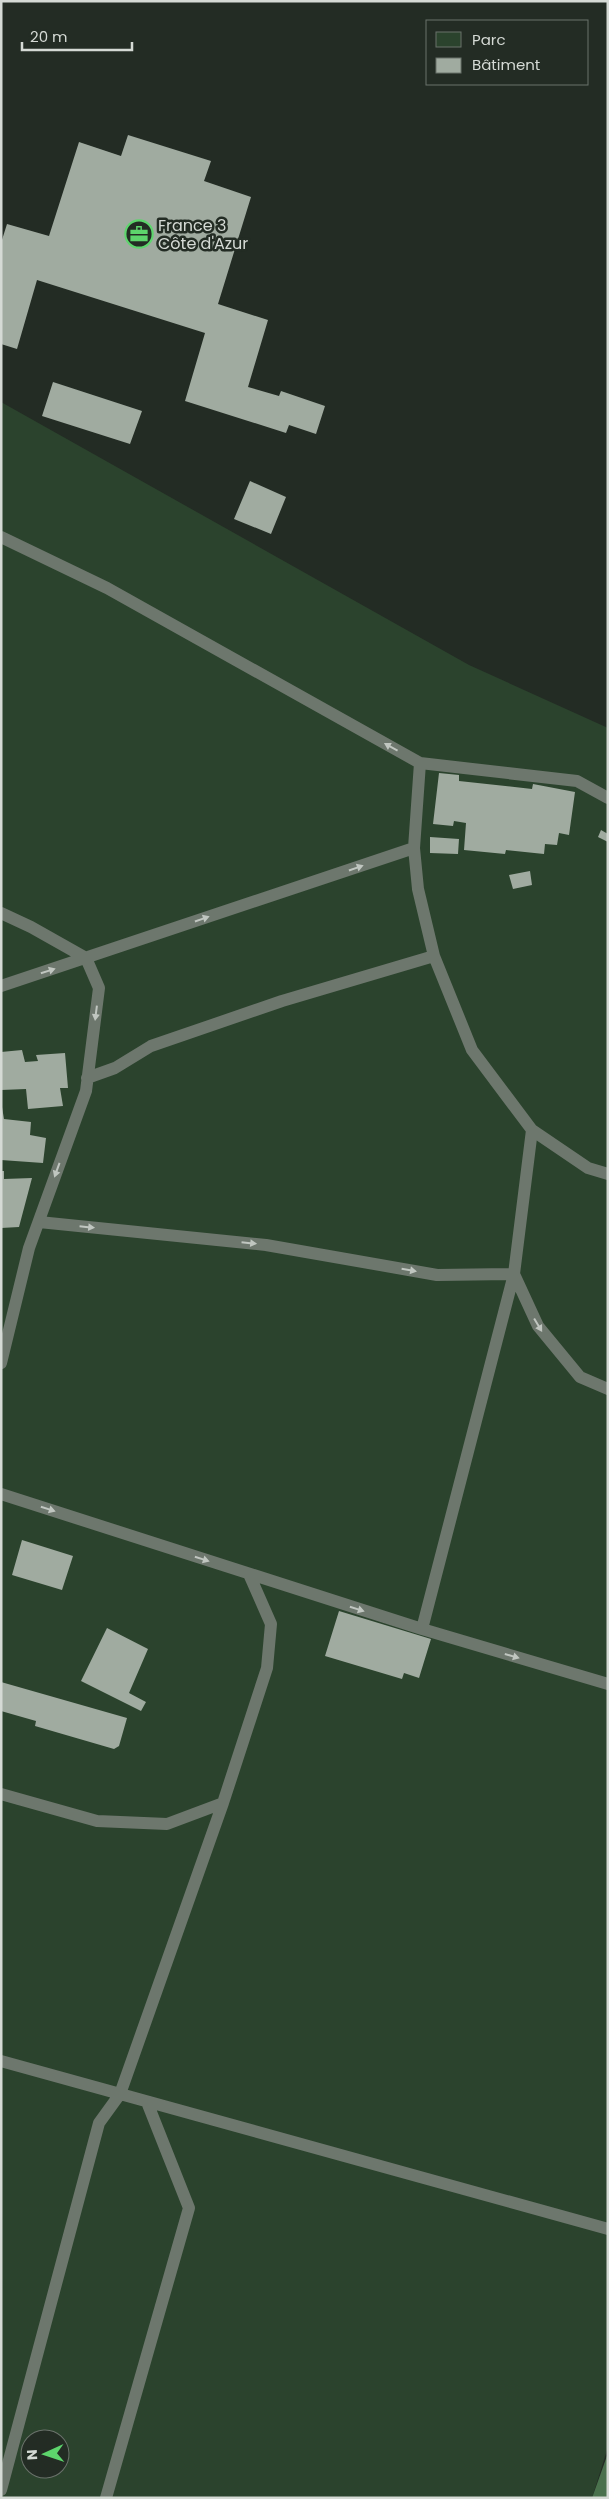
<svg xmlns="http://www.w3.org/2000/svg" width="609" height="2499" viewBox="0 0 609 2499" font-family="Poppins,sans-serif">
  <rect width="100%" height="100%" fill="#232c24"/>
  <path fill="#2b432d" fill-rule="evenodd" d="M1 402 469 665 608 728V2447L592 2498H1ZM30 2439H60V2469H30Z"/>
  <path fill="#4a714d" d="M608 2453V2498H592Z"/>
  <path fill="#a0aba0" d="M128 135 211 161 204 181 251 197 218 304 268 320 248 387 279 396 281 391 325 406 316 434 289 425 286 433 185 401 205 333 37 280 17 349 1 344V243L7 224 49 236 79 142 121 156Z
    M53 382 142 411 130 444 42 416Z
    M250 481 286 497 271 534 234 519Z
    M439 773 459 775V781L532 789 533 784 575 792 569 835 559 833 557 845 545 844 544 854 506 850 505 854 464 850 466 823 454 821 453 826 433 824Z
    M601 830 608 834V842L598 837Z
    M430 837 459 839 458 854 430 853Z
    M530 871 532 885 513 889 509 875Z
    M22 1050 25 1062 38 1061 36 1055 65 1053 68 1088H60L63 1106 28 1109 26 1089 1 1090V1052Z
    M1 1101 4 1119 31 1122 30 1135 46 1138 43 1163 1 1160Z
    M1 1171H4V1179L32 1178 19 1227 1 1228Z
    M22 1540 73 1556 62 1590 12 1575Z
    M339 1611 431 1639 419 1678 404 1673 402 1679 325 1656Z
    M107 1628 148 1649 129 1693 146 1702 141 1711 81 1681Z
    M1 1682 127 1718 119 1746 114 1749 35 1726 36 1721 1 1711Z"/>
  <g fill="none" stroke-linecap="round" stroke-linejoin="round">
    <path stroke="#6d776d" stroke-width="12" d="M1 537 107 588 420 763 414 848 1 986
      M420 763 577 781 608 798
      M414 848 418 889 434 956 472 1050 532 1130 588 1168 608 1174
      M1 913 31 927 86 958 99 988 86 1091 29 1248 1 1363
      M87 1078 115 1068 151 1046 282 1001 434 956
      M39 1222 266 1245 437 1275 514 1274 538 1326 580 1377 608 1389
      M1 1494 422 1629 608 1684
      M422 1629 514 1274 532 1130
      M1 1794 97 1821 167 1824 223 1803
      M1 2061 608 2229
      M1 2490 99 2123 120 2094 223 1803 267 1668 271 1624 249 1574
      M106 2498 189 2208 147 2102"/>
  </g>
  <defs><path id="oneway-solid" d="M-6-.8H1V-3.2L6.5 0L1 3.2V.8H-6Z" transform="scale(1.25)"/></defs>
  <g fill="#c0c6c0">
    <use href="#oneway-solid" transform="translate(391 747) rotate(-151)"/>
    <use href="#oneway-solid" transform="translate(356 868) rotate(-19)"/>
    <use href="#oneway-solid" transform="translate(202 919) rotate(-19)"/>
    <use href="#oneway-solid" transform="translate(48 971) rotate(-18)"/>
    <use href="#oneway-solid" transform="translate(96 1013) rotate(97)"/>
    <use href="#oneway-solid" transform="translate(57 1170) rotate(110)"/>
    <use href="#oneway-solid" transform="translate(87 1227) rotate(6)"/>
    <use href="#oneway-solid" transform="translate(249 1243) rotate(6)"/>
    <use href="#oneway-solid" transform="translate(409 1270) rotate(10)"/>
    <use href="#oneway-solid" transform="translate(538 1325) rotate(59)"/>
    <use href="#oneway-solid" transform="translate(48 1509) rotate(18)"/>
    <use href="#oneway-solid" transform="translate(202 1559) rotate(18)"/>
    <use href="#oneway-solid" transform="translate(357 1609) rotate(18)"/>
    <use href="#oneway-solid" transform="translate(512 1656) rotate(16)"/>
  </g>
  <defs>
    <g id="office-ring" transform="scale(1.4375)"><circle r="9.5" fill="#232c24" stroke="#5dd56c" stroke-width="1.5"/><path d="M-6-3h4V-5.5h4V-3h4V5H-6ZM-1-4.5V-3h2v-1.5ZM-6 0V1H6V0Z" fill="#5dd56c"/></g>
  </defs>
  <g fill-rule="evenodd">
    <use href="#office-ring" x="139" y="234"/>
  </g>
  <g text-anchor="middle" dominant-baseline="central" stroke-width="5" stroke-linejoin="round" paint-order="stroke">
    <g font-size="16" fill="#d5dad5" stroke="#232c24" text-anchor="start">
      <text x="158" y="225">France 3<tspan x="158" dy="18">Côte d'Azur</tspan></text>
    </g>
  </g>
  <rect width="609" height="2499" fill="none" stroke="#d5dad5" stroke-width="5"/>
  <rect x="426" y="20" width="162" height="65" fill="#232c24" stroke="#6a726b"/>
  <rect x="436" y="32" width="25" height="15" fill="#2b432d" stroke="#6a726b"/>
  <text x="472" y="45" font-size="15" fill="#d5dad5">Parc</text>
  <rect x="436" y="58" width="25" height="15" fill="#a0aba0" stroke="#6a726b"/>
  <text x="472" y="70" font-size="15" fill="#d5dad5">Bâtiment</text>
  <g transform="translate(45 2454) rotate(267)"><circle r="24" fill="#232c24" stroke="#6a726b"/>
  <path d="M0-4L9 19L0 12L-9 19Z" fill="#5dd56c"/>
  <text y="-8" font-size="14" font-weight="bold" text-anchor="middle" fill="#d5dad5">N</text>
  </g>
  <path d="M22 42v8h110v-8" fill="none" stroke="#d5dad5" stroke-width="2.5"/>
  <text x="30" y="42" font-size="15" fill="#d5dad5" stroke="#232c24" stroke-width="4" paint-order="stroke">20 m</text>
</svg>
